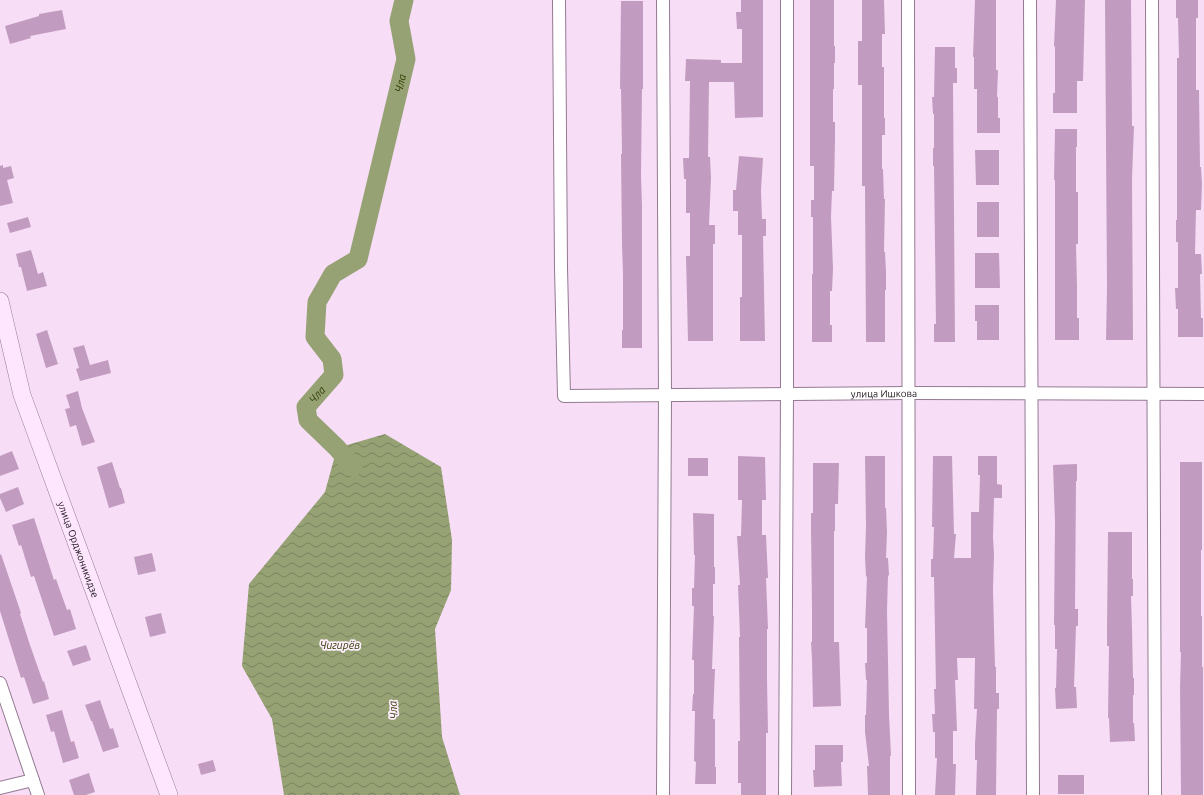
<svg xmlns="http://www.w3.org/2000/svg" width="1204" height="795" viewBox="0 0 1204 795" font-family="Ubuntu,sans-serif">
  <defs>
    <pattern id="water-waves" width="16" height="10" patternUnits="userSpaceOnUse"><rect width="16" height="10" fill="#96a274"/><path d="M0 5q4-4 8 0t8 0" fill="none" stroke="#7a835e"/></pattern>
  </defs>
  <rect width="100%" height="100%" fill="#f8ddf7"/>
  <path fill="url(#water-waves)" d="M385 434 441 467 452 540 451 590 435 629 442 737 460 795H284L272 719 242 666 249 584 325 492 337 448Z"/>
  <g fill="none" stroke-linecap="round" stroke-linejoin="round">
    <path stroke="#96a274" stroke-width="19" id="s1" d="M353 467 337 448 308 420 306 407 334 375 332 359 315 337 317 302 333 274 358 259 406 59 399 21 404 0"/>
  </g>
  <path fill="#c19cc0" d="M741 0H763V117L735 118 734 82H709L708 157H710L711 178 709 225H715V244H713V341H688L686 256H690V213H686V179H684L683 158H689L690 81H685L686 59 721 60V63H742V29H737L736 12H741Z
    M810 0H834V46H835V63H834V89H833V122H835V140L834 191H832L831 217 833 269 832 291H830V325H832V342H812V274H813V217H811V200H814V166H810Z
    M862 0H884L885 34H882V67H884V118H885V135H882V169H883L884 199H885L884 252H885L886 272V290H885V342H866L865 186H862V85H858V41H862Z
    M975 0H996V70H998L997 97H998V118H1000V133H977V89H974V57H973Z
    M1056 0H1085L1083 81H1077V113H1053V93H1055V47L1054 46Z
    M1105 0H1131L1132 126H1134L1132 179 1133 340H1106L1107 287Z
    M1176 0H1198V18H1196V90H1199L1200 167H1201L1202 184 1201 210H1196L1195 254H1201L1202 274H1200L1201 318H1203V337H1178V309H1176L1175 288H1178V242H1176V220H1177V58H1179L1178 18H1176Z
    M621 1H643V89H642L641 175 642 206V348H622V330H623V275L622 245 621 154H622L621 89H620Z
    M62 10 66 29 30 36 31 38 10 44 5 26 39 16V14Z
    M935 47H955V68H957V83H953L955 342H934V324H936L934 166H933V148H934V114H933L932 97H934Z
    M1055 129H1077V147H1076V192H1078V244H1076L1077 287V318H1079V340H1055V180H1054Z
    M975 150H999V185H976Z
    M739 156 763 158 761 190 762 219H766V236H763L765 341H740V297H742V235H738V211H733V190H736Z
    M3 165V168L11 166 14 178 7 180 13 203 0 206V166Z
    M977 202H999V237H977Z
    M28 217 31 227 10 233 7 223Z
    M31 250 38 274 43 272 47 286 27 291 21 267H19L16 254Z
    M975 253H999L1000 288H975Z
    M975 305H999V340H977V321H975Z
    M47 330 58 364 46 368 36 334Z
    M84 345 90 365 108 360 111 373 80 381 76 369 79 368 73 348Z
    M78 391 82 408 95 442 82 446 76 425 70 427 65 409 70 408 66 395Z
    M12 451 19 469 0 476V456Z
    M738 456 765 457 766 500H762V535H766L768 578H766L768 629H767V679L768 733H766V795H741V783H738V741H740L739 637H740L738 585H740L737 536H741L742 500H738Z
    M865 456H885V508H886L887 532 886 558H888L889 575 888 576 887 611 889 714 891 756H890V795H868L867 766H869L865 732V715H866L867 680H866L865 663H867V628H865L867 576 866 577 865 557 866 526Z
    M933 456H952L954 534H956L954 558H971V512H979L980 475H978V456H997V484L1002 485V498H994L993 537 994 554 993 589 995 667H996V693H999V709H997L996 795H976L977 760H975V744L977 709H974L975 658H957L958 680H955L957 731H953V764H956L955 795H935L937 758H935V732H933L932 714H935L934 689H936L934 577H931V559H933L934 527H932Z
    M688 458H708V476H688Z
    M112 462 120 488H121L125 503 109 508 97 467Z
    M1180 462H1202V550H1201V616H1202V667H1203V795H1181L1180 688 1181 652H1180Z
    M813 463H839L838 504H835V531H834V642H839L841 706 813 707 812 659 811 642H812V608L811 531V513H813Z
    M1077 464V481H1076L1075 609H1078V626H1076L1074 687H1076L1077 708 1056 709 1055 688H1056L1057 649H1055V625H1054L1055 522 1053 465Z
    M18 487 24 504 6 512 0 498V494Z
    M693 513 714 514V567H715V584H713V616H714L712 669H715L713 719H715V767H716V784H695L696 762 694 761 695 711H692L693 694H694V660H692L694 606H692V588H694L695 555H694Z
    M34 518 54 580 56 579 67 610 70 609 76 629 54 636 34 576 31 577 21 545 19 546 12 525Z
    M1108 532H1132V579H1133V596H1131L1132 628 1133 678H1134V695H1133V723H1134L1135 741 1110 742 1109 718H1108L1109 646H1107V628Z
    M152 553 156 571 138 575 134 557Z
    M1 554 21 613 20 614 30 645 43 682 44 681 49 699 33 704 24 677 21 678 0 611V555Z
    M161 613 166 633 150 637 145 617Z
    M86 645 91 660 73 666 67 651Z
    M100 700 110 729 113 728 119 747 103 752 92 721H91L85 705Z
    M62 710 71 742 74 741 79 758 63 763 54 731 51 732 46 715Z
    M815 745H843V762H841L842 786 814 787 813 770H815Z
    M213 760 216 771 201 775 198 764Z
    M89 773 95 792 86 795H74L69 780Z
    M1058 775H1084V794H1058Z"/>
  <g fill="none" stroke-linecap="round" stroke-linejoin="round">
    <g stroke="#937a92" stroke-width="14">
      <g id="street">
        <path id="s2" d="M559 0 561 268 564 396 909 393 1204 394"/>
        <path d="M908 0 909 795"/>
        <path d="M1030 0 1033 795"/>
        <path d="M1152 0 1155 795"/>
        <path d="M0 683 38 795"/>
        <path d="M0 788 33 780"/>
        <path d="M663 795 665 395 663 0"/>
        <path d="M785 795 787 395V0"/>
      </g>
    </g>
    <g stroke="#937a92" stroke-width="18">
      <g id="secondary">
        <path id="s3" d="M0 301 22 395 169 795"/>
      </g>
    </g>
    <use href="#street" stroke="#fff" stroke-width="12"/>
    <use href="#secondary" stroke="#fee7fe" stroke-width="17"/>
  </g>
  <g text-anchor="middle" dominant-baseline="central" stroke-width="3.5" stroke-linejoin="round" paint-order="stroke">
    <g font-size="10" fill="#1c131c" stroke="#ffeefe">
      <text stroke="none"><textPath href="#s2" startOffset="716">улица Ишкова</textPath></text>
      <text stroke="none"><textPath href="#s3" startOffset="261">улица Орджоникидзе</textPath></text>
    </g>
    <g font-size="11" font-style="italic" fill="#333e06" stroke="#ffeefe">
      <text stroke="none"><textPath href="#s1" startOffset="442">Чла</textPath></text>
      <text stroke="none"><textPath href="#s1" startOffset="95">Чла</textPath></text>
      <text x="340" y="645">Чигирёв</text>
      <text transform="translate(393 710) rotate(-94)">Чла</text>
    </g>
  </g>
</svg>
